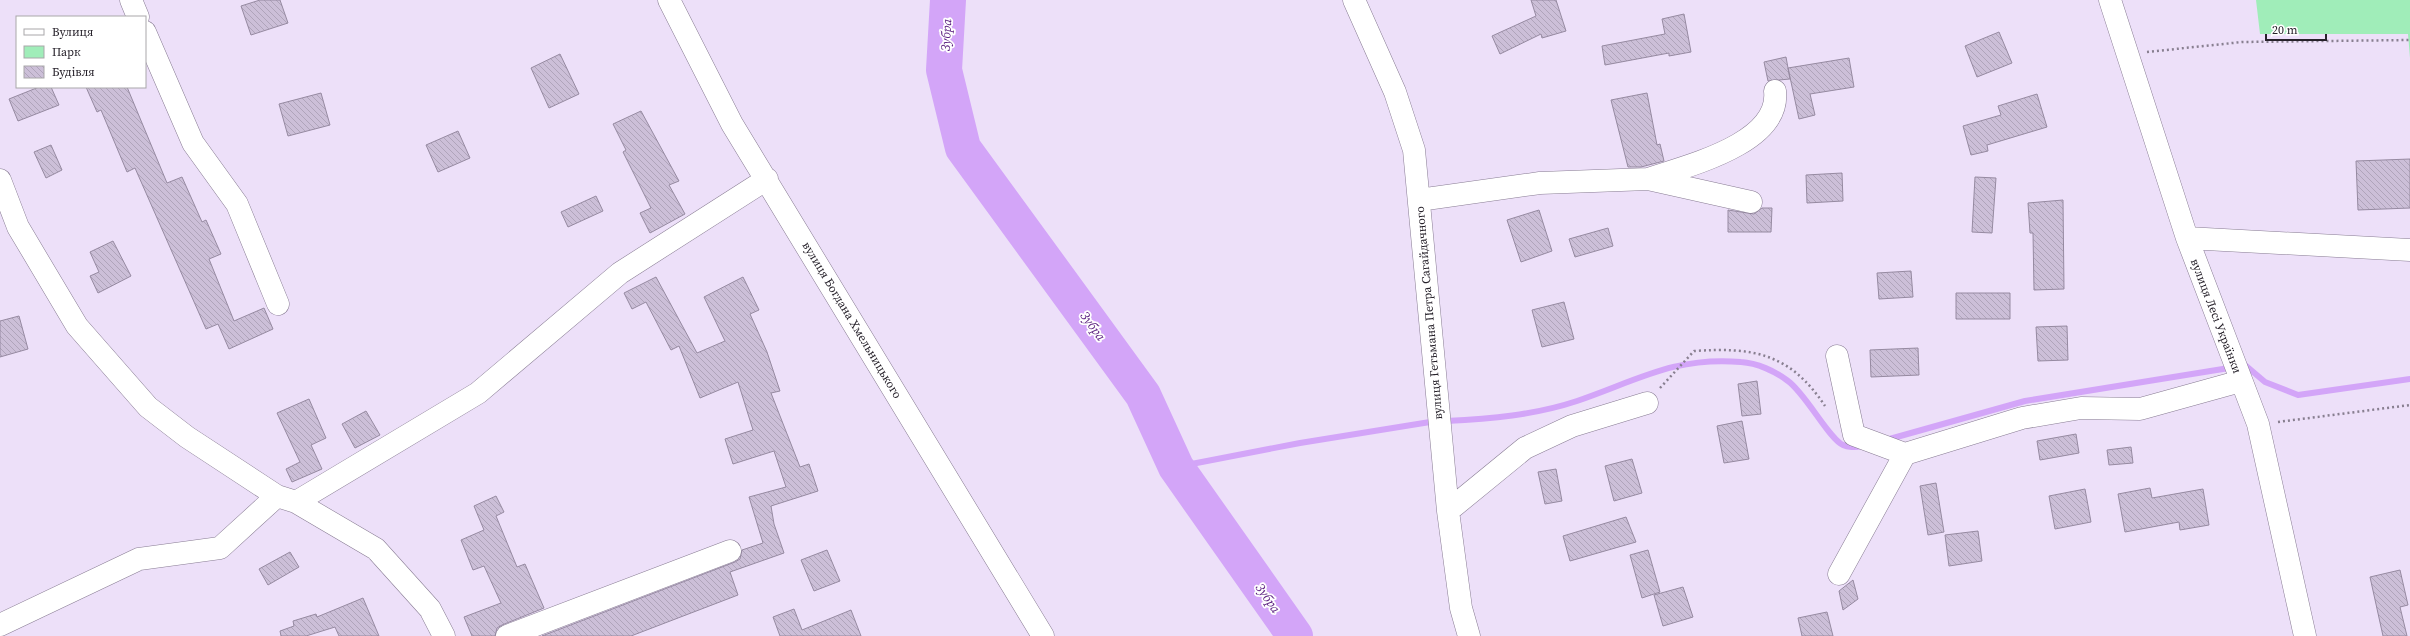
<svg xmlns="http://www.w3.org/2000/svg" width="2410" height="636" viewBox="0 0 2410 636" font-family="'Source Serif 4',serif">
  <defs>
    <pattern id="building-back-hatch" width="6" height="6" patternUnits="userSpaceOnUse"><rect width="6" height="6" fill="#ccbfd8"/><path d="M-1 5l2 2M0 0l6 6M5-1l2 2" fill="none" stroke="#afa4ba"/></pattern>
  </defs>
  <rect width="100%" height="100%" fill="#ede0f9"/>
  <path fill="#a0edb9" d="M2256 0H2410V58L2408 34H2260Z"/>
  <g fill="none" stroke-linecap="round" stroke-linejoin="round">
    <path stroke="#d3a5f8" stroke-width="6" d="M2245 365 2265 382 2298 395 2410 379
      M1446 421C1490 419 1535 415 1577 401 1636 381 1675 356 1741 362 1757 363 1775 371 1788 381 1806 394 1829 439 1843 445 1847 447 1856 448 1861 446
      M1886 440 2025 401 2229 368
      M1176 467 1300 443 1430 422"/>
    <path stroke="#d3a5f8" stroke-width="36" d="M948 0 944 70 963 148 1143 395 1176 467 1295 636"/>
  </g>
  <path fill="url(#building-back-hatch)" stroke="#968aa1" d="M260 0H280L288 23 251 35 241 6Z
    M1531 0H1556L1566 31 1542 38 1541 34 1500 54 1492 36 1536 16Z
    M1684 14 1691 52 1669 56V53L1605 65 1602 46 1665 34 1662 19Z
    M1999 32 2012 63 1977 77 1965 46Z
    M560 54 579 94 549 108 531 68Z
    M1786 57 1790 79 1768 81 1764 62Z
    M1849 58 1854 87 1810 94 1815 115 1799 119 1788 68Z
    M39 87H51L59 105 18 121 9 99Z
    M86 87H127L167 183 182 177 202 222 206 220 221 254 209 259 234 321 264 308 273 329 229 349 218 324 206 329 135 168 127 172 101 110 97 112Z
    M321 93 330 125 288 136 279 104Z
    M1647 93 1657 145 1660 144 1664 161 1641 167H1628L1611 100Z
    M2037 94 2047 127 1987 145 1988 151 1971 155 1963 126 2001 115 1998 106Z
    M641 111 679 181 669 185 685 214 650 233 640 213 651 208 623 152 626 150 613 124Z
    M458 131 470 158 438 172 426 145Z
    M51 145 62 170 46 178 34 152Z
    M2410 159V208L2358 210 2356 161Z
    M1842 173 1843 201 1807 203 1806 175Z
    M1975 177 1996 178 1992 233 1972 232Z
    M596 196 603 211 568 227 561 212Z
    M2063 200 2064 289 2034 290 2033 233H2030L2028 203Z
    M1762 208H1772L1771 232H1728V210L1754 214Z
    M1539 210 1552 251 1521 262 1507 220Z
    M1608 228 1613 246 1575 257 1569 239Z
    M113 241 131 276 98 293 90 276 99 272 90 252Z
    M1911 271 1913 297 1879 299 1877 273Z
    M656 277 697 353 725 341 704 297 743 277 759 310 750 314 767 352 780 391 771 393 800 467 809 464 818 491 771 506 774 524 784 553 730 572 738 595 631 636H542L735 562 740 559 742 550 763 543 749 497 786 487 774 451 733 464 725 439 753 430 738 382 700 398 679 346 671 350 646 302 632 309 624 293Z
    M1956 293H2010V319H1956Z
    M1564 302 1574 339 1542 347 1532 310Z
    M19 316 28 349 0 357V321Z
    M2067 326 2068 360 2038 361 2036 327Z
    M1918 348 1919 375 1871 377 1870 350Z
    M1757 381 1761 414 1742 416 1738 384Z
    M309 399 326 438 311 445 322 469 292 482 286 469 300 462 277 413Z
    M366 411 380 435 355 448 342 424Z
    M1742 421 1749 459 1724 463 1717 426Z
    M2076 434 2079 453 2040 460 2037 441Z
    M2131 447 2133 463 2109 465 2107 450Z
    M1632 459 1642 493 1614 501 1605 466Z
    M1556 469 1562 501 1545 504 1538 472Z
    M1936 483 1944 532 1928 535 1920 486Z
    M2150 488 2152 498 2203 489 2209 525 2180 530 2179 522 2125 532 2118 494Z
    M2085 489 2091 522 2055 529 2049 496Z
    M496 496 504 512 496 516 517 567 525 564 544 608 502 625 497 628 495 636H472L464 617 501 603 484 566 473 570 461 540 484 530 474 506Z
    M1626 517 1636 542 1570 561 1563 536Z
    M1978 531 1982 561 1949 566 1945 535Z
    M827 550 840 581 814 591 801 560Z
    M1648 550 1660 592 1642 598 1630 555Z
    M290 552 299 567 268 585 259 569Z
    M2400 570 2408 605 2400 607 2407 636H2383L2370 577Z
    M1853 580 1858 599 1843 610 1839 591Z
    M1683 587 1693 617 1663 626 1654 595Z
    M363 598 379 636H339L335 627 306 636H281L280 631 294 626 293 621 316 614 317 617Z
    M794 609 802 630 851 610 861 636H780L773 617Z
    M1827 612 1833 636H1802L1798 618Z"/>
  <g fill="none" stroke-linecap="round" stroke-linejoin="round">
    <g stroke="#887c93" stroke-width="23">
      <path id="minor" d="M131 0 138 17
        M669 0 732 124 1043 636
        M1354 0 1395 92 1414 150 1448 511 1461 608 1469 636
        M2110 0 2187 238 2258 424 2305 636
        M145 32 193 143 237 204 278 304
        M1648 179C1686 166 1781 144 1775 91
        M0 180 18 227 77 326 148 407 187 437 277 496 296 502 376 549 430 609 444 636
        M1419 200 1540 183 1648 179 1751 202
        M2187 238 2410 250
        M1837 356 1854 435 1905 454
        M296 502 478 393 620 273 767 179
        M1448 511 1525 448 1572 426 1647 403
        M1839 574 1905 454 2022 418 2081 408 2140 409 2241 381
        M0 625 139 559 220 548 277 496
        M507 636 730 551"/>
    </g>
    <path stroke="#887f90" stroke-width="2.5" stroke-dasharray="2 3" stroke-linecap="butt" d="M2147 52 2242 42 2410 40
      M1660 388 1694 351C1753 347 1790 353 1825 406
      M2278 422 2410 405"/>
    <use href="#minor" stroke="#fff" stroke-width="22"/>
  </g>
  <g text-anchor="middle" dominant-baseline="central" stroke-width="3.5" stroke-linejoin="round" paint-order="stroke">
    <g font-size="12" fill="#27222b" stroke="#fff">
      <text transform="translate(1429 313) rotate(-95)">вулиця Гетьмана Петра Сагайдачного</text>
      <text transform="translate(2216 316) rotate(69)">вулиця Лесі Українки</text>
      <text transform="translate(852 320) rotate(59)">вулиця Богдана Хмельницького</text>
    </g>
    <g font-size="13" font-style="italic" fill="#5e2482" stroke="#fff">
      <text transform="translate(946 35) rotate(-87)">Зубра</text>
      <text transform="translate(1093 326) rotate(54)">Зубра</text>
      <text transform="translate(1268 598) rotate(55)">Зубра</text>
    </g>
  </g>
  <rect x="16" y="16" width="130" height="72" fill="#ffffff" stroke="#a9a7aa"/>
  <rect x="24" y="29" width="20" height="6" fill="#ffffff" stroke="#a9a7aa"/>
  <text x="52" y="36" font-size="12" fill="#27222b">Вулиця</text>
  <rect x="24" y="46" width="20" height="12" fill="#a0edb9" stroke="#a9a7aa"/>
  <text x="52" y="56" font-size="12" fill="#27222b">Парк</text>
  <rect x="24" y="66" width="20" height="12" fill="url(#building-back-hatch)" stroke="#a9a7aa"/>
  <text x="52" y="76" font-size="12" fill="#27222b">Будівля</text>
  <path d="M2266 34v6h60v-6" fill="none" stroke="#27222b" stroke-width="2"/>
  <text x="2272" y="34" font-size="12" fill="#27222b" stroke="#ffffff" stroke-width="3" paint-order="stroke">20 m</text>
</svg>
